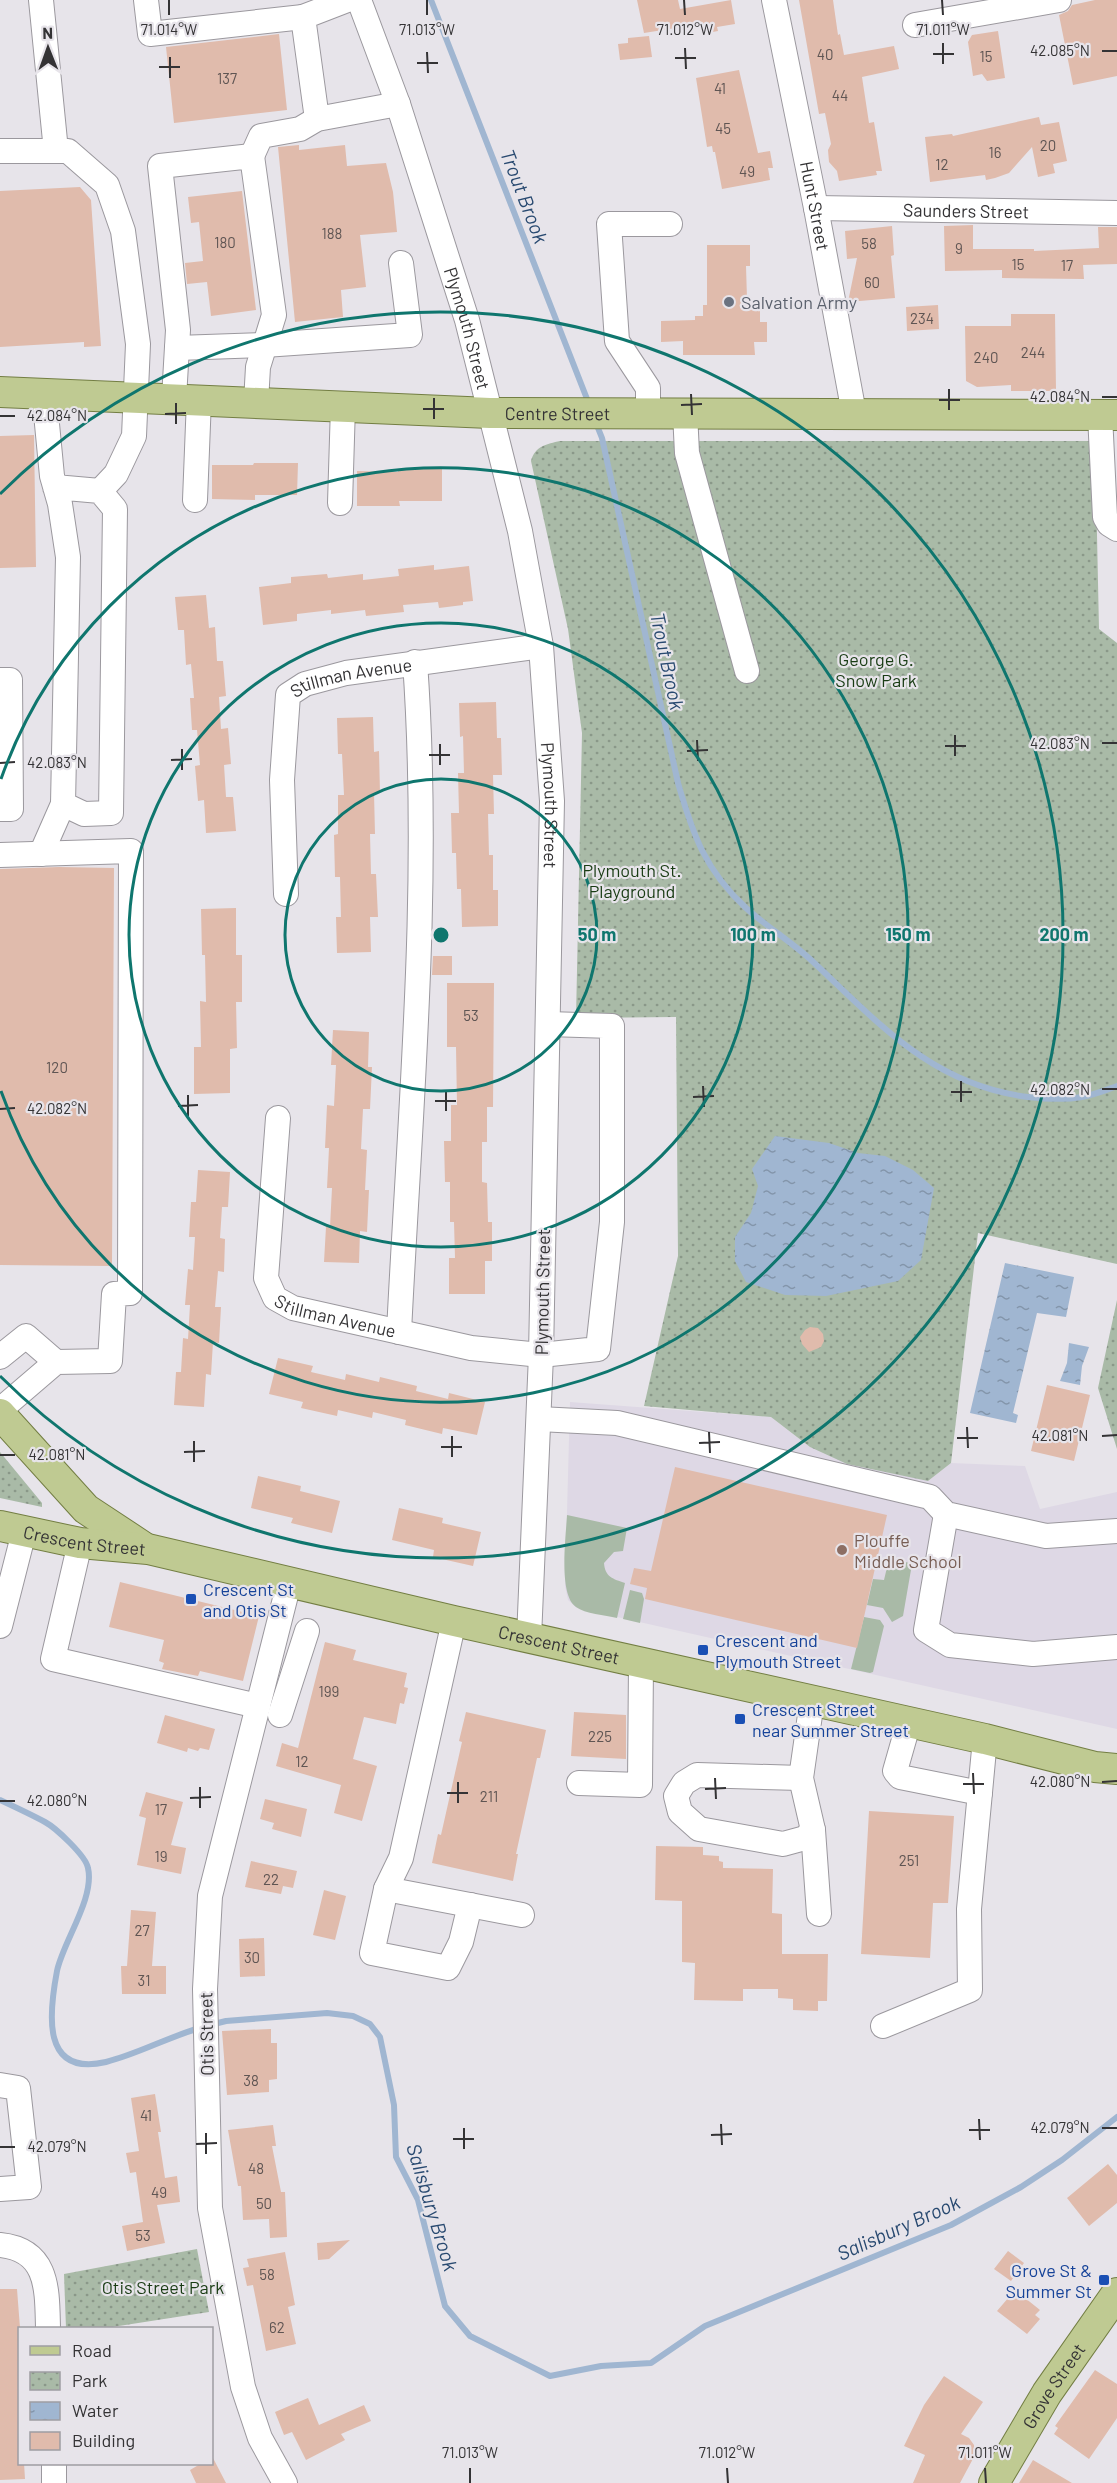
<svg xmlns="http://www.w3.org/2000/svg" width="1117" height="2483" viewBox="0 0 1117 2483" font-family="Barlow,sans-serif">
  <defs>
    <pattern id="park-dots" width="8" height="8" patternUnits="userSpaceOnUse" patternTransform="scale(1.5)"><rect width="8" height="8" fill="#a9baa7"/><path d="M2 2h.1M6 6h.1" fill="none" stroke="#8a9889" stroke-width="1.8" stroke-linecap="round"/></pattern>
    <pattern id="water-ripples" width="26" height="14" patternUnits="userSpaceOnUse" patternTransform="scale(1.5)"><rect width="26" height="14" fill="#a0b6d1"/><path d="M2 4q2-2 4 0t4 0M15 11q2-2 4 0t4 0" fill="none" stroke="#8395aa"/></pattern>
  </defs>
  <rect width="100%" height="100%" fill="#e7e4ea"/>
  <path fill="#ded8e5" d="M570 1402 771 1417 810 1447 928 1481 951 1463 1025 1466 1040 1509 1117 1492V1729L577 1608 568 1600 565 1586Z"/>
  <path fill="#a9baa7" d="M567 1515 627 1528 623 1551 614 1552 604 1563C605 1577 613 1579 625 1583L617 1618C605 1615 585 1614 576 1607 558 1595 566 1536 567 1515Z
    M893 1558 912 1564 903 1616 892 1622 883 1608 867 1605 873 1579 884 1580 889 1559Z
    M630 1590 642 1593 644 1599 640 1623 623 1619Z
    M864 1617 880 1620 884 1626 873 1672 870 1673 851 1669Z"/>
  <path fill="url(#park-dots)" d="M560 441H1095L1099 629 1117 643V1264L978 1233 951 1463 928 1481 847 1464 810 1447 771 1417 644 1406 678 1256 676 1017 576 1018 582 733 568 629 531 461C535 446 547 444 560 441Z
    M1117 1300V1449L1098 1388Z
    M0 1452 42 1503V1507L0 1498Z
    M197 2249 209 2312 106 2328H66L64 2274Z"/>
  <path fill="url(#water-ripples)" d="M775 1136 829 1143 858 1153 885 1156 913 1170 934 1188 921 1260 898 1281 826 1296 785 1295 746 1282 735 1261V1237L751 1213 758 1186 752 1169Z
    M1005 1263 1074 1277 1066 1317 1037 1313 1013 1413 1018 1415 1016 1423 970 1413Z
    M1069 1343 1089 1347 1082 1366 1080 1385 1060 1381 1067 1363Z"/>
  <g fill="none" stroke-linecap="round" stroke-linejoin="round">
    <path stroke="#a0b6d1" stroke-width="6" d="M431 0 589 404
      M596 423 602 438 678 783C693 835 705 870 746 908 766 926 790 941 810 959 878 1022 931 1085 1028 1097 1046 1099 1065 1100 1082 1097 1094 1095 1106 1090 1117 1086
      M0 1800C15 1807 30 1814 45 1822 56 1828 86 1856 88 1868 95 1898 63 1942 57 1971 49 2013 41 2077 106 2062 138 2054 168 2037 200 2028
      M210 2025 226 2021 327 2013 353 2016 370 2024 380 2037 394 2105 396 2157 418 2200 445 2306 470 2336 550 2376 601 2366 651 2363 705 2326 951 2225 1021 2187 1062 2160 1117 2117"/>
  </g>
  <path fill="#e0bbac" d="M637 0H678L680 9 731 0 735 24 717 27 718 31 702 34 700 28 689 30 688 26 644 33Z
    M799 0H833L838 35 840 34 844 55 894 46 899 69 862 77 869 123 874 122 882 171H876L877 175 839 181 837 171 829 162 828 150 831 144 825 113 819 114Z
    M1095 0H1117V76L1073 85 1059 15 1068 11 1072 5Z
    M998 31 1005 78 987 81 982 74 973 76 968 42 972 35Z
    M279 34 287 110 174 123 166 47Z
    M649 36 652 57 620 60 618 44 628 43V38Z
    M739 70 758 153 770 151 773 168H768L770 180 722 189 715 152H713L712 146 707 147 696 78Z
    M1039 117 1041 125 1059 122 1067 161 1053 164 1055 173 1038 177 1032 147 1009 173 995 178 986 180 985 175 930 182 925 137 952 134 953 136Z
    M299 145V150L345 145 347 166 386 163 393 192 397 232 360 235 366 287 341 290 343 317 295 322 278 147Z
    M80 187 91 200 101 346 84 347V342L0 347V191Z
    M242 191 256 310 211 316 207 282 187 284 185 263 203 261 199 222 191 223 188 197Z
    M973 225V249H1034V251L1099 248 1098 227H1117V264L1083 265 1084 279 1002 278V270L945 271 944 226Z
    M892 226 894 255 891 256 895 298 848 302 857 258 847 259 845 231Z
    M707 245H750V266H746L747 299H751V304H760V322H767V342H754L755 355H683V341L661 342V321L695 320V316H703V305H707Z
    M938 305 939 329 907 331 906 307Z
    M1011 314H1055L1056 391H1011V385L977 387 966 381 965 326H1011Z
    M34 435 36 567 0 568V436Z
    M254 463H298L297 495H255V500L212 499V465H253Z
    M398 469H442V501H399L400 506H357V471L398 472Z
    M434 565V570L469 566 473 601 463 602V605L439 608 438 602 403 605 404 612 366 616 365 610 331 614V610L297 614V621L263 625 259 587 291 583V577L327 574 328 578 363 574V580L399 576 398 569Z
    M206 595 209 628 215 627 217 661H223L226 696 219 697 221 729 228 728 231 764 224 765 226 797H233L236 831 206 833 204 800 198 801 195 766 200 765 197 730H192L190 698H194L191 664 186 665 184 630H178L175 597Z
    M496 702 497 738H501L502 775H493L494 814H488L489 855H493V890H498V926L462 927 461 889H457L456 853H452L451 813H459L458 773H464L463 736 460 737 459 703Z
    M373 717 374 752 379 751 380 793H374L375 834H370L371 874H376L378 917H370L371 952 337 953 336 917H341L340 877H335L334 835 338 834V795H344L342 754H338L337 718Z
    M59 867 114 868 112 1266 0 1265V869Z
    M236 908V955H242V1002H236L237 1048 230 1049V1093L194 1094V1047H201L200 1001 206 1002 205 955H202L201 909Z
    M433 956H452V975H432Z
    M447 983H494L493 1107H487V1142H482V1182L487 1183 488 1222H492V1261H485V1294H449V1258H455L454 1222H450V1182H445L444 1141H451V1105H457L456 1047H447Z
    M333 1030 369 1032 368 1067H372L370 1109H363L361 1149 367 1150 365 1190H369L367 1232 360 1231 359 1263 324 1262 326 1227H330L332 1188H327L329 1148H325L327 1105 334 1106 336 1065H331Z
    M198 1170 230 1172 228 1207H222L220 1238 225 1239 224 1272 218 1271 215 1307H221L219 1343 213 1342 211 1375 206 1374 204 1407 174 1405 176 1372H181L183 1338 188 1339 190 1305H185L188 1269 193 1270 195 1237H189L191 1202H196Z
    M810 1327 818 1328 823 1334 824 1341 821 1347 809 1352 802 1344 800 1337 805 1330Z
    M278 1358 313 1366 311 1372 345 1380 346 1374 379 1382 380 1377 417 1386 416 1391 448 1399 449 1393 485 1402 477 1435 443 1428 442 1434 405 1425 406 1420 373 1412 372 1418 338 1410 337 1416 301 1408 303 1402 269 1394Z
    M1047 1385 1090 1395 1074 1461 1031 1451Z
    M675 1467 887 1515 857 1648 645 1599 647 1588 630 1584 634 1568 651 1571Z
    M258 1476 301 1486 300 1491 340 1501 332 1533 291 1523 293 1518 251 1508Z
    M399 1508 443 1518 442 1523 481 1532 473 1566 433 1557 434 1550 392 1540Z
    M120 1582 259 1616 243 1681 200 1671 198 1676 162 1669 164 1663 159 1661 164 1640 109 1627Z
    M325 1642 356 1650 353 1660 407 1673 404 1687 408 1688 404 1704 400 1703 396 1724 364 1717 353 1759 377 1766 362 1821 334 1813 341 1785 276 1766 282 1743 298 1748Z
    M466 1712 546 1730 540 1758H537L516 1854H518L513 1881 432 1863 438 1834 441 1835 462 1742 459 1741Z
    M574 1712 626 1715V1759L571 1756Z
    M165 1715 215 1729 209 1750 200 1748 198 1751 188 1748 187 1752 157 1743Z
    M146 1792 183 1802 171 1845 186 1848 181 1874 137 1865 146 1818 139 1816Z
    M265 1799 307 1809 301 1837 272 1829 274 1823 260 1819Z
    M869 1811 954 1816 948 1903H933L930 1958 861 1954Z
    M656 1846 703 1847V1855L719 1856V1861L723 1862V1868L773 1869 772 1913 782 1914V1954H828L827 2001H818V2011L793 2010V1999L778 1998V1989H743V2001L694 2000 695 1963 682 1962V1901L655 1900Z
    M251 1861 297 1871 293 1888 283 1886 281 1894 245 1887Z
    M324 1890 346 1896 335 1940 313 1935Z
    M131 1910 156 1912 152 1966H166V1994H122L121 1966H127Z
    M264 1938 265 1976 240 1977 239 1939Z
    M271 2029V2043H277V2079L269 2080V2092L227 2095 222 2031Z
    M155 2094 161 2132H158L165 2178 177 2176 180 2202 157 2205 165 2243 127 2251 122 2226 143 2222 136 2172 130 2173 126 2153 139 2151 131 2098Z
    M273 2125 276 2146H272L281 2192H285L287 2237 270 2238 269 2219 243 2220 241 2186H238L228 2130Z
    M1108 2164 1117 2175V2203L1089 2226 1067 2198Z
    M350 2240 329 2259 318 2260 317 2243Z
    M1008 2251 1024 2263 1011 2281 994 2269Z
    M285 2252 295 2305 288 2307 296 2344 266 2351 253 2285 247 2286 243 2268 249 2267 247 2259Z
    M0 2289H17L20 2328V2463H24L25 2479 0 2480Z
    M1015 2290 1040 2310 1035 2315 1040 2319 1027 2334 997 2311Z
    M1095 2370 1117 2384V2418L1089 2459 1054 2434 1058 2428 1055 2426Z
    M944 2376 983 2402 961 2434 969 2438 974 2445 975 2455 960 2483H913L925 2455 904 2446 924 2405Z
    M308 2398 319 2425 364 2405 371 2421 341 2434 345 2440 306 2460 292 2432 284 2435 275 2412Z
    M213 2458 226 2483H196L190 2470 202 2463H212Z
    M1033 2460 1072 2483H1019Z"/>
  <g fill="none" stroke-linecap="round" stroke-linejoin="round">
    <g stroke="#9b989e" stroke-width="26">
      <g id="minor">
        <path d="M41 0 56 151"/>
        <path d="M146 0 150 34 303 17"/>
        <path id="s1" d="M359 0 398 104 467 320 520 531 541 646 552 801 541 1355 529 1638"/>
        <path id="s2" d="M774 0 816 208 854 413"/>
        <path d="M915 25 1059 0"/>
        <path d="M317 119 303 17 347 0"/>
        <path d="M0 151H68L107 185 123 231 138 344 134 436 116 474 100 491"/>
        <path d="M252 156 261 136 300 129 317 119 398 104"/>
        <path id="s3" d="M816 208 1117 213"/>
        <path d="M177 348 264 345 410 335 401 263"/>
        <path d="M44 393 52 476 60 504 68 557 63 804 84 814 111 813 115 509 100 491 55 487"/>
        <path d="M174 398 178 330 160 166 252 156 274 315 258 367 256 402"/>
        <path d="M648 413V388L617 341 609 224H670"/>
        <path d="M685 413 687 453 747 671"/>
        <path d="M1100 415 1105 517 1109 524 1117 529"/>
        <path d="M195 500 199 399"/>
        <path d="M340 503 343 406"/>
        <path d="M0 680H10L11 809H0"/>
        <path d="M41 854 63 804"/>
        <path d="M0 855 131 851 130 1293 114 1294 110 1361 56 1362 0 1410"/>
        <path id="s4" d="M286 894 282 780 288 695 305 684 346 673 541 646"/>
        <path id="s5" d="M278 1118 266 1278 275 1298 293 1308 471 1348 541 1355 598 1349 612 1222V1026L548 1024"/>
        <path d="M399 1332C410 1109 431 885 415 662"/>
        <path d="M0 1357 26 1336 56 1362"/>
        <path d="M539 1419 617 1423 930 1497 946 1514 1046 1536 1117 1531"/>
        <path d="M946 1514 926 1630 950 1645 1033 1654 1117 1647"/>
        <path d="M80 1543 53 1659 258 1706"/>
        <path d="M454 1621 401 1858 386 1889 522 1915"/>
        <path d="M0 1626 24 1532"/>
        <path d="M812 1701 801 1778 813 1830 819 1914"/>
        <path d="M280 1715 307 1631"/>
        <path d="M909 1722 895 1771 900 1777 980 1793"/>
        <path d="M801 1778 697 1775 684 1783 676 1796 680 1812 699 1829 783 1844 805 1838 813 1830"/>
        <path d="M579 1783 640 1785 641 1663"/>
        <path d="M386 1889 372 1953 448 1968 461 1942 470 1905"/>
        <path d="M883 2026 970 1990 969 1909 985 1739"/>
        <path d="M0 2085 18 2088 29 2187 0 2189"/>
        <path d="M0 2245C49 2250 47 2290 48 2328"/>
        <path d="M54 2464V2483"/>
        <path d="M285 2483 260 2438 243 2387 210 2208 205 1989 210 1896 289 1583"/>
      </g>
    </g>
    <g stroke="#737e43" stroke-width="32">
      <g id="major">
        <path id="s6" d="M0 392 490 413 1117 415"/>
        <path d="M0 1414 86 1509 142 1546"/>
        <path id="s7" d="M0 1526 80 1543 148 1549 454 1621 985 1739 1095 1767 1117 1769"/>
        <path id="s8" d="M994 2483 1047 2393 1117 2293"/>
      </g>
    </g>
    <use href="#minor" stroke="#fff" stroke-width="24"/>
    <use href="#major" stroke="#bfca92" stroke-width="30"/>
  </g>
  <path fill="none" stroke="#343335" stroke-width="2" d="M169 0V15M427 0V15M684 0 685 15M942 0 943 15M943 43V64M685 48 686 69M1102 51H1117M427 52 428 73M933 54H954M170 57V78M675 58H696M417 63H438M159 67H180M949 389V410M691 394 692 415M1102 397H1117M434 398V419M939 400H960M176 403V424M681 405 702 404M423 409H444M165 414 186 413M0 416H15M955 735V756M697 740 698 761M1102 743H1117M440 744V765M945 746H966M182 749V770M687 751 708 750M429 755H450M171 760 192 759M0 763 15 762M961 1081V1102M703 1086 704 1107M1102 1089H1117M446 1090V1111M951 1092H972M188 1095V1116M693 1097 714 1096M435 1101H456M178 1106 198 1105M0 1109 15 1108M967 1427 968 1448M709 1432 710 1453M452 1436V1457M1102 1436 1117 1435M957 1438H978M194 1441V1462M699 1443 720 1442M441 1447H462M184 1452 205 1451M0 1455H15M973 1773 974 1794M715 1778 716 1799M458 1782V1803M1102 1782 1117 1781M963 1784H984M200 1787V1808M705 1789 726 1788M447 1793H468M190 1798 211 1797M0 1801H15M979 2119 980 2140M721 2124 722 2145M464 2128V2149M1102 2128H1117M969 2130H990M206 2133V2154M711 2135 732 2134M453 2139H474M196 2144 217 2143M0 2147H15M470 2468V2483M727 2468 728 2483M985 2468 986 2483"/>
  <g fill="none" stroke="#0f766e" stroke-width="3">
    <circle cx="441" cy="935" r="156"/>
    <circle cx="441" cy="935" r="312"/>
    <path d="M1 779A467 467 0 1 1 1 1091"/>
    <path d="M0 494A623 623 0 1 1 0 1376"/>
  </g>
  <circle fill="#6b7280" stroke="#e7e4ea" stroke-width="2" cx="729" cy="302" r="6"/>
  <circle fill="#8d6e63" stroke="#e7e4ea" stroke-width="2" cx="842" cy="1550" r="6"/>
  <g fill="#1a4fb4" stroke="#e7e4ea" stroke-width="2">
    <rect x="185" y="1593" width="12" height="12" rx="3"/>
    <rect x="697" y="1644" width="12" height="12" rx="3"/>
    <rect x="734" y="1713" width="12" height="12" rx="3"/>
    <rect x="1098" y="2274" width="12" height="12" rx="3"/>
  </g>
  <g text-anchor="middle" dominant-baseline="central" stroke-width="4.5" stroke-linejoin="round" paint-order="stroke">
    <g font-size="15" fill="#5f5553">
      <text x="825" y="54">40</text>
      <text x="986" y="56">15</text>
      <text x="227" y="78">137</text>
      <text x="720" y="88">41</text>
      <text x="840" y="95">44</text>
      <text x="723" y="128">45</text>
      <text x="1048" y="145">20</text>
      <text x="995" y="152">16</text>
      <text x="942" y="164">12</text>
      <text x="747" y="171">49</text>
      <text x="332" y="233">188</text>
      <text x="225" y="242">180</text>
      <text x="869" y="243">58</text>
      <text x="959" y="248">9</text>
      <text x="1018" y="264">15</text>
      <text x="1067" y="265">17</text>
      <text x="872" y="282">60</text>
      <text x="922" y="318">234</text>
      <text x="1033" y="352">244</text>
      <text x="986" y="357">240</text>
      <text x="471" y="1015">53</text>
      <text x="57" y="1067">120</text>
      <text x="329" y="1691">199</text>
      <text x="600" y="1736">225</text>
      <text x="302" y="1761">12</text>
      <text x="489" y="1796">211</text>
      <text x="161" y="1809">17</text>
      <text x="161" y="1856">19</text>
      <text x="909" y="1860">251</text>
      <text x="271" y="1879">22</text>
      <text x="142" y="1930">27</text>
      <text x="252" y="1957">30</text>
      <text x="144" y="1980">31</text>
      <text x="251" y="2080">38</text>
      <text x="146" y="2115">41</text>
      <text x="256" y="2168">48</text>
      <text x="159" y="2192">49</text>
      <text x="264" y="2203">50</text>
      <text x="143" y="2235">53</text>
      <text x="267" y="2274">58</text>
      <text x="277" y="2327">62</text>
    </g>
    <g font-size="18" fill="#343335" stroke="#e7e4ea">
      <text stroke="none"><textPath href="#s2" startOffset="210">Hunt Street</textPath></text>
      <text stroke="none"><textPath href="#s3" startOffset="150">Saunders Street</textPath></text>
      <text stroke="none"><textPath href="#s1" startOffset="346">Plymouth Street</textPath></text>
      <text stroke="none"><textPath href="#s6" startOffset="558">Centre Street</textPath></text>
      <text stroke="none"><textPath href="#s4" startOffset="266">Stillman Avenue</textPath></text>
      <text stroke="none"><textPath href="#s1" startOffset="832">Plymouth Street</textPath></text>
      <text transform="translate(542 1292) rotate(-89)">Plymouth Street</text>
      <text stroke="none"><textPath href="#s5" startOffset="246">Stillman Avenue</textPath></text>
      <text stroke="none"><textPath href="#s7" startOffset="86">Crescent Street</textPath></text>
      <text stroke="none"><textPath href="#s7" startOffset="572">Crescent Street</textPath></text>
      <text transform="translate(206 2034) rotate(-91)">Otis Street</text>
      <text stroke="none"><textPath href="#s8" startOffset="114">Grove Street</textPath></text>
    </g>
    <g font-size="18" fill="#5b616d" stroke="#e7e4ea" text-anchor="start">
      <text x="741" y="302">Salvation Army</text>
    </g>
    <g font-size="18" fill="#193c14" stroke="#e7e4ea">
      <text x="876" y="659">George G.<tspan x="876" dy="21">Snow Park</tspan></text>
      <text x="632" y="870">Plymouth St.<tspan x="632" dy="21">Playground</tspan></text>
      <text x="163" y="2287">Otis Street Park</text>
    </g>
    <g font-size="18" fill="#785e54" stroke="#e7e4ea" text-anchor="start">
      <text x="854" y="1540">Plouffe<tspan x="854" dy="21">Middle School</tspan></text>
    </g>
    <g font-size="18" fill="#164399" stroke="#e7e4ea" text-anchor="start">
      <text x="203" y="1589">Crescent St<tspan x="203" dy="21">and Otis St</tspan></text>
      <text x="715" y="1640">Crescent and<tspan x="715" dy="21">Plymouth Street</tspan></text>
      <text x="752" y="1709">Crescent Street<tspan x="752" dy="21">near Summer Street</tspan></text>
      <text x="1092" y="2270" text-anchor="end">Grove St &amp;<tspan x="1092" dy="21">Summer St</tspan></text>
    </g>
    <g font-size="20" font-style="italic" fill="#284970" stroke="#e7e4ea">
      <text transform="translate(525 196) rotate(69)">Trout Brook</text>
      <text transform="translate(668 661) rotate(78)">Trout Brook</text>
      <text transform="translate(433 2207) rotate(73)">Salisbury Brook</text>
      <text transform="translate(898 2227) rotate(-24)">Salisbury Brook</text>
    </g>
  </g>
  <g font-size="15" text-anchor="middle" fill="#343335" stroke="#e7e4ea" stroke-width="4.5" stroke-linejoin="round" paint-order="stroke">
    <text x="169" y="35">71.014°W</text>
    <text x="427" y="35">71.013°W</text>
    <text x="685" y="35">71.012°W</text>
    <text x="943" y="35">71.011°W</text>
    <text x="1060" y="56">42.085°N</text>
    <text x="1060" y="402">42.084°N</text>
    <text x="57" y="421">42.084°N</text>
    <text x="1060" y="749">42.083°N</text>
    <text x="57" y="768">42.083°N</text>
    <text x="1060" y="1095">42.082°N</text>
    <text x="57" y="1114">42.082°N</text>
    <text x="1060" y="1441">42.081°N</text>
    <text x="57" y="1460">42.081°N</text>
    <text x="1060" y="1787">42.080°N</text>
    <text x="57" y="1806">42.080°N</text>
    <text x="1060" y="2133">42.079°N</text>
    <text x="57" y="2152">42.079°N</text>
    <text x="470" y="2458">71.013°W</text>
    <text x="727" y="2458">71.012°W</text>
    <text x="985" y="2458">71.011°W</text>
  </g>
  <circle cx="441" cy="935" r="9" fill="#0f766e" stroke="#e7e4ea" stroke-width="3"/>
  <g font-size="18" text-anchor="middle" font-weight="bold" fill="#0f766e" stroke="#e7e4ea" stroke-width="4.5" stroke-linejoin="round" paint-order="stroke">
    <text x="597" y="941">50 m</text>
    <text x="753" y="941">100 m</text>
    <text x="908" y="941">150 m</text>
    <text x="1064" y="941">200 m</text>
  </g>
  <rect x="18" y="2327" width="195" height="138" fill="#e7e4ea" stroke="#9f9da2" stroke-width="1.5"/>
  <rect x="30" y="2346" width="30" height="9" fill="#bfca92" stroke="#9f9da2" stroke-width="1.5"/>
  <text x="72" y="2357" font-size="18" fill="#343335">Road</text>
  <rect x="30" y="2372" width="30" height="18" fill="url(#park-dots)" stroke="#9f9da2" stroke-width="1.5"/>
  <text x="72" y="2387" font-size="18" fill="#343335">Park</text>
  <rect x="30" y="2402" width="30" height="18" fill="url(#water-ripples)" stroke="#9f9da2" stroke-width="1.5"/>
  <text x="72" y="2417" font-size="18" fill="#343335">Water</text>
  <rect x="30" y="2432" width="30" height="18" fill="#e0bbac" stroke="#9f9da2" stroke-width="1.5"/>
  <text x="72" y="2447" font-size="18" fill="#343335">Building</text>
  <g transform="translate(48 48) rotate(359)" stroke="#e7e4ea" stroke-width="4.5" paint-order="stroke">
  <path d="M0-4.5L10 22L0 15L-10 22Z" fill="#343335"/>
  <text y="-9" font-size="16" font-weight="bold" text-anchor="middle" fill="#343335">N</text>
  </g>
</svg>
